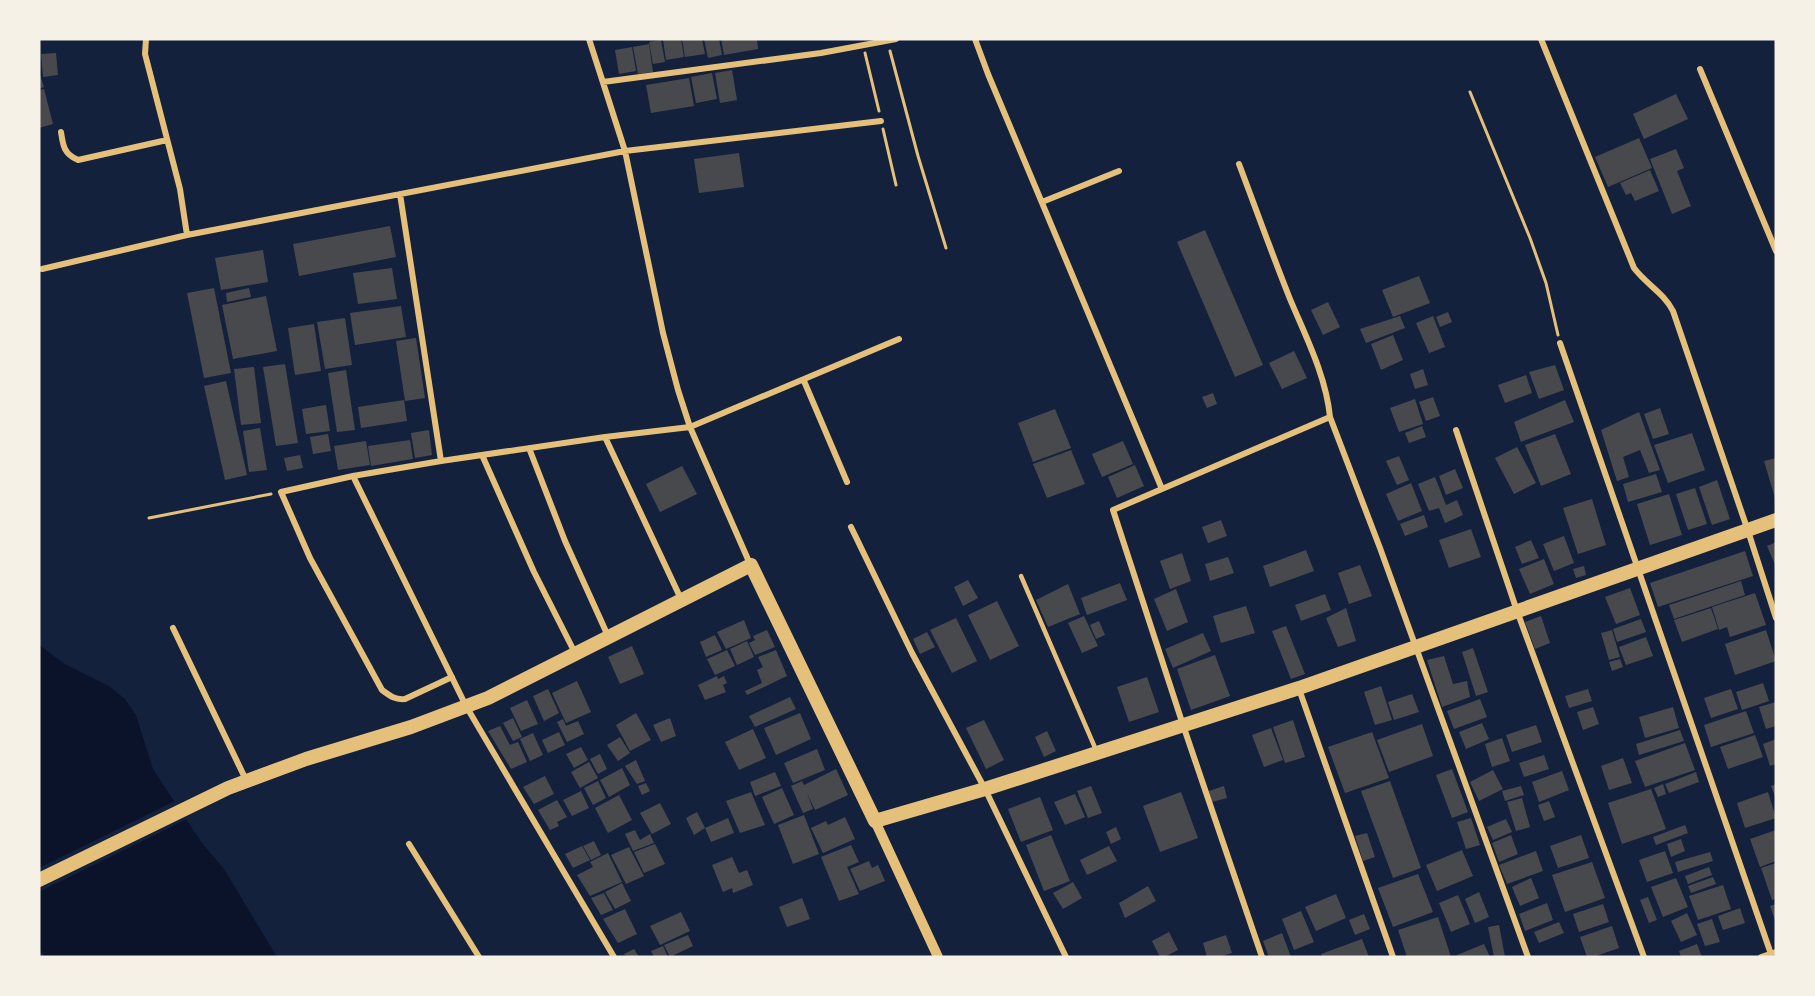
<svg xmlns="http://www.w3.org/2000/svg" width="1815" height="996" viewBox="0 0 1815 996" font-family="Karla,sans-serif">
  <rect width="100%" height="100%" fill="#14213d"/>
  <path fill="#0b132b" d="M39 645 65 664 109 686 125 699 136 715 153 769 202 843 224 869 277 957H46L39 949Z"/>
  <path fill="#14213d" d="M177 800 189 818 39 892V868Z"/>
  <path fill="#48494c" d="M671 39H681L684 57 666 60 663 40Z
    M682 39H702L705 54 685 57Z
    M704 39H719L722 55 708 58Z
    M721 39H757L758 49 724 55Z
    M661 40 665 62 653 64 649 42Z
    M649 44 653 72 638 74 633 47Z
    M632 47 636 71 619 74 615 50Z
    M56 53 58 75 43 77 41 54Z
    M732 70 737 100 720 103 715 73Z
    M39 72 44 87 39 89Z
    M712 73 717 99 696 103 691 77Z
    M689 78 694 106 651 113 646 85Z
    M44 89 53 124 39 128V90Z
    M1676 94 1688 119 1644 139 1633 114Z
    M1639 138 1652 168 1608 187 1595 157Z
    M1676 149 1684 168 1677 171 1691 206 1672 214 1650 159Z
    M739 153 744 187 699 193 694 159Z
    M1650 170 1659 191 1635 201 1631 193 1626 195 1620 183Z
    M390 226 396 257 299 276 293 244Z
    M1205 230 1263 365 1235 377 1177 242Z
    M263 250 268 282 221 290 215 258Z
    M392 268 397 299 358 304 353 273Z
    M1419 276 1430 303 1393 317 1382 290Z
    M214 288 231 373 204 378 187 293Z
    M249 288 251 297 227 302 226 293Z
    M266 296 277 351 233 359 222 305Z
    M1328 302 1340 327 1323 335 1311 310Z
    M401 306 406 337 355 345 350 313Z
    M1448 312 1452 322 1440 327 1436 317Z
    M1400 316 1405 328 1366 343 1360 329Z
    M1433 316 1445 347 1429 353 1416 323Z
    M345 318 352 365 325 369 317 322Z
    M314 324 321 371 295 375 288 328Z
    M1393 335 1403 360 1381 370 1371 344Z
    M416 338 425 398 405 401 396 341Z
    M1294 351 1307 378 1282 389 1269 363Z
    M285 364 298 443 276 446 263 367Z
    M1555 365 1564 390 1539 399 1529 372Z
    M254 367 261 423 241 425 234 369Z
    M1423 369 1428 385 1415 389 1410 374Z
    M346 370 355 430 337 432 328 373Z
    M1526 375 1532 393 1505 403 1498 385Z
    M226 381 247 475 225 480 204 386Z
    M1213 393 1217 404 1207 408 1202 397Z
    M1433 397 1440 416 1426 421 1419 402Z
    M1415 399 1423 424 1399 432 1390 408Z
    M404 400 407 421 361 428 358 407Z
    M1565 400 1574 422 1521 442 1514 422Z
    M326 405 330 431 306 434 302 409Z
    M1660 408 1669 434 1653 439 1644 414Z
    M1055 409 1071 448 1033 462 1018 423Z
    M1639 412 1660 470 1649 473 1640 450 1623 457 1629 477 1617 481 1601 430Z
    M1422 426 1426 437 1409 443 1405 433Z
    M260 428 267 470 249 472 243 431Z
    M429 430 432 455 415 458 411 433Z
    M1692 433 1705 470 1668 483 1654 445Z
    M328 434 331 451 313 454 310 437Z
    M1555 434 1571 474 1541 486 1525 445Z
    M410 440 413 459 371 466 368 446Z
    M366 441 370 465 338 470 334 446Z
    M1123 441 1133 464 1102 477 1092 454Z
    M1517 447 1536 483 1514 494 1495 458Z
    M1071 450 1085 484 1047 498 1033 464Z
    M300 455 303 468 287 471 284 458Z
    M1399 456 1409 480 1397 485 1386 461Z
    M1776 458V498H1775L1764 461Z
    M1135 465 1144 486 1117 498 1108 477Z
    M682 466 697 494 660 512 646 484Z
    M1455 469 1463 488 1446 495 1439 476Z
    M1656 474 1662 492 1628 502 1623 484Z
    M1435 477 1446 505 1457 500 1463 515 1445 523 1439 508 1429 511 1418 484Z
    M1717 480 1730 519 1712 525 1699 487Z
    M1411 483 1422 511 1398 521 1386 494Z
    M1695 488 1707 524 1688 530 1676 494Z
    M1669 494 1682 535 1650 545 1637 504Z
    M1592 499 1606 545 1578 554 1563 508Z
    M1424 515 1428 527 1405 536 1400 524Z
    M1221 520 1227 536 1208 543 1202 527Z
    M1471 529 1481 557 1449 568 1439 540Z
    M1564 536 1574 563 1554 571 1543 544Z
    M1531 540 1539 558 1522 564 1515 547Z
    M1776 542V567L1767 546Z
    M1306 550 1314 571 1270 587 1263 566Z
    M1745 551 1753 576 1658 607 1650 583Z
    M1182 553 1191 581 1170 589 1160 561Z
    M1228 557 1234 573 1210 581 1205 564Z
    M1544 559 1554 584 1530 594 1519 569Z
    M1360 565 1372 596 1349 604 1338 573Z
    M1584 566 1586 575 1576 578 1573 569Z
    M968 580 978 598 963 606 954 587Z
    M1741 581 1745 595 1674 619 1669 605Z
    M1120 583 1127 600 1087 615 1081 598Z
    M1068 584 1080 614 1048 627 1036 600Z
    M1630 588 1640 615 1616 624 1605 597Z
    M1176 589 1188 622 1167 631 1154 599Z
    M1755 593 1766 625 1730 637 1727 627 1719 630 1712 607Z
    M1325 594 1331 610 1301 621 1295 605Z
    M997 601 1019 646 990 660 968 615Z
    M1246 606 1255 633 1221 643 1213 616Z
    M1346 608 1356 641 1338 647 1326 618Z
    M1711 608 1718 629 1682 642 1674 620Z
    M1084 616 1098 646 1082 653 1068 623Z
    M1541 616 1550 643 1535 649 1525 622Z
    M956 618 977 661 952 673 930 630Z
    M1641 619 1646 632 1617 642 1613 629Z
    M744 620 751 638 726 649 717 632Z
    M1099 621 1105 635 1096 639 1090 625Z
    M1286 626 1305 674 1291 679 1272 631Z
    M767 630 775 647 755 655 749 643 755 640 753 636Z
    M1612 630 1620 657 1609 660 1601 633Z
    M1766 630 1776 661 1735 675 1725 644Z
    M927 632 935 647 920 654 913 639Z
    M1203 633 1211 651 1173 668 1165 649Z
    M715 635 722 650 706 657 700 642Z
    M1646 637 1653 656 1626 665 1619 647Z
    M747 641 754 657 737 665 730 649Z
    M632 646 644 674 620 684 608 657Z
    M1473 648 1488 692 1476 696 1462 652Z
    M727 650 735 666 715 675 707 659Z
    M776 650 787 676 747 695 745 691 762 683 757 670 763 667 758 657Z
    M1215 655 1230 696 1191 710 1177 669Z
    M1444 656 1453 684 1467 681 1470 697 1442 707 1427 660Z
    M1620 659 1623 667 1612 671 1609 662Z
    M717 676 718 679 724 676 727 683 723 685 726 692 705 700 698 685Z
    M1147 677 1159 712 1129 722 1117 687Z
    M577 681 591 712 566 723 552 693Z
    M1763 683 1769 701 1742 710 1736 692Z
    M1381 686 1392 720 1375 725 1364 692Z
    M548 689 559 713 544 721 533 696Z
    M1588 689 1592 701 1569 708 1565 696Z
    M1731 689 1738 709 1711 718 1704 698Z
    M1412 694 1419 712 1394 720 1388 702Z
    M790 697 796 709 755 727 749 716Z
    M1480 699 1487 717 1454 729 1447 711Z
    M527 700 538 724 521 731 510 708Z
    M1776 702V726L1766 729 1759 707Z
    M1593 707 1599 724 1583 730 1577 712Z
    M1673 707 1679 728 1645 738 1639 717Z
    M1746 711 1754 733 1711 747 1704 725Z
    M636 713 651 740 630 751 616 725Z
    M800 713 811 739 776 755 764 728Z
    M513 718 522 737 513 741 503 723Z
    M670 718 676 736 661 742 653 725Z
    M563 719 566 726 578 721 584 734 567 742 557 722Z
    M984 720 1004 760 986 769 966 728Z
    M1293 720 1305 757 1285 763 1273 727Z
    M1482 723 1489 739 1466 749 1459 732Z
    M1422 724 1433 756 1389 772 1377 740Z
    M1536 725 1542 742 1512 752 1506 735Z
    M500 726 510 745 518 742 527 762 511 769 488 731Z
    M1271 728 1283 760 1264 767 1252 735Z
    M753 729 766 758 739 770 725 742Z
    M1680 730 1684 741 1639 755 1636 744Z
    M1047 731 1056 751 1044 757 1035 737Z
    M559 732 565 745 548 753 542 740Z
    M1372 732 1389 778 1345 793 1328 747Z
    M533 733 543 755 530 761 520 739Z
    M1755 735 1763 757 1728 769 1720 747Z
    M620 737 630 753 618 761 607 745Z
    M1502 738 1510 761 1492 767 1485 744Z
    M1776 739V764L1770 766 1763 744Z
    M1685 743 1695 770 1645 787 1635 761Z
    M581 747 588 760 574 768 566 754Z
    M817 749 825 770 793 783 784 763Z
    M600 754 607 769 598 774 590 759Z
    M1544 755 1549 769 1524 777 1519 763Z
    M1623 758 1632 783 1609 790 1601 766Z
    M636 760 645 781 637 784 625 766Z
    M589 762 598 778 580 788 571 772Z
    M622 768 630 785 609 797 600 780Z
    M836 769 848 795 815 810 807 793 813 809 803 813 791 786 802 781 804 785Z
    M1452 769 1468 812 1452 818 1436 775Z
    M1493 770 1503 789 1479 801 1470 782Z
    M1562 771 1569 790 1539 802 1532 782Z
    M775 772 781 786 755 796 750 782Z
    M1696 772 1699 782 1669 793 1665 784Z
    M545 776 554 794 534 804 523 787Z
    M598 781 606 798 593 805 584 788Z
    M1390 781 1421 868 1393 878 1361 791Z
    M646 783 650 791 642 795 638 786Z
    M1663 784 1666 794 1658 797 1654 788Z
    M1776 784V799L1771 786Z
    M1091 786 1102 813 1088 818 1077 791Z
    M1224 786 1227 798 1212 802 1209 791Z
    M1521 786 1524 795 1505 801 1502 791Z
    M782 788 794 815 774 824 762 797Z
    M1651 789 1666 829 1622 844 1608 803Z
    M581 791 589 808 572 816 563 800Z
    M751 792 765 825 740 833 726 801Z
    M1181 792 1198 838 1160 852 1143 806Z
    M1768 792 1776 818 1745 828 1737 803Z
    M1075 794 1085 817 1065 825 1054 802Z
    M619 795 632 820 608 833 595 808Z
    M1040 797 1053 830 1021 842 1008 809Z
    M1522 798 1530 827 1516 831 1507 802Z
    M557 800 567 817 557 822 559 826 550 830 538 810Z
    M1549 801 1555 817 1544 821 1538 805Z
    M660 803 671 824 652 834 640 813Z
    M697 812 705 828 694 835 686 818Z
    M804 815 819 854 793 864 778 825Z
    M845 817 855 839 823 853 811 828 826 821 828 825Z
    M728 818 734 833 711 842 705 828Z
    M1471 818 1480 845 1466 849 1457 822Z
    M1506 819 1512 832 1493 840 1487 827Z
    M1685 825 1688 833 1656 845 1653 837Z
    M1116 827 1121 839 1111 844 1106 832Z
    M635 830 640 840 650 834 654 843 633 851 625 834Z
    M1776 830V861L1760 867 1750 839Z
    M1367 833 1375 857 1363 861 1355 836Z
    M1051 835 1070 881 1044 891 1026 845Z
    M1511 835 1518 854 1499 862 1492 843Z
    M1581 835 1589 858 1558 868 1550 846Z
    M1681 839 1685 851 1671 857 1667 844Z
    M594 841 601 855 591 860 583 846Z
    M655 844 665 864 644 873 634 852Z
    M851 845 859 862 847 867 859 894 839 901 821 857Z
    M582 846 590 860 573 868 565 854Z
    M1109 846 1117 861 1087 875 1080 860Z
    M629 847 644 876 626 884 611 855Z
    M1462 850 1473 876 1437 891 1426 865Z
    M1536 851 1543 871 1507 884 1499 865Z
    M1665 851 1673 873 1647 882 1639 860Z
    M1710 852 1713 861 1678 872 1675 862Z
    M608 853 622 882 590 896 577 875 593 867 590 862Z
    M732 857 739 873 747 870 753 885 733 893 732 888 723 892 712 865Z
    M869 861 872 868 878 865 885 881 860 891 850 869Z
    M1592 862 1605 898 1565 912 1552 875Z
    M1776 863V899L1772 900 1761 868Z
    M1709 867 1712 875 1688 884 1685 876Z
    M1418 874 1433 912 1393 927 1378 888Z
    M1713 877 1716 884 1691 893 1688 886Z
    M1531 878 1539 898 1520 906 1512 887Z
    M1676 878 1688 907 1663 917 1651 887Z
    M1073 882 1082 898 1063 909 1053 893Z
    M622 883 631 901 615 909 605 892Z
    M1723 885 1731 909 1698 920 1689 896Z
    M1148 886 1156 901 1125 918 1119 903Z
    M1479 892 1489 917 1475 923 1465 899Z
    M604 893 613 910 601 915 591 898Z
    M1336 894 1346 918 1316 931 1305 907Z
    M1458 895 1470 924 1451 932 1439 903Z
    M1648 897 1657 920 1649 923 1640 900Z
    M802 898 810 919 787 927 779 907Z
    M1547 903 1553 920 1525 931 1519 914Z
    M1603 904 1609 922 1579 932 1573 914Z
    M1776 904V923L1770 906Z
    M1740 908 1745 923 1723 930 1718 916Z
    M625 909 637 934 618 943 603 919Z
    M1301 911 1314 942 1294 950 1282 919Z
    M681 912 690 931 660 945 650 926Z
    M1687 913 1697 935 1681 942 1671 921Z
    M1364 914 1370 929 1355 935 1349 920Z
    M1438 917 1451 957H1407L1398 930Z
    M1712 919 1720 942 1705 946 1697 924Z
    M1559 922 1564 933 1539 943 1534 932Z
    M1499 925 1505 957H1494L1488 927Z
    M1612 926 1619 948 1593 957H1587L1580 937Z
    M1169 932 1178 950 1164 957H1160L1152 941Z
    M1282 933 1291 957H1269L1263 941Z
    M688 935 693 946 670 957 664 945Z
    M1226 935 1232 953 1219 957H1207L1203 943Z
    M1362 939 1369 957H1322L1321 954Z
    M1484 944 1490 957H1457V955Z
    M1697 944 1702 957H1681L1679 951Z
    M663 946 668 957H654L651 951Z
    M634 949 639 957H626L624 954Z"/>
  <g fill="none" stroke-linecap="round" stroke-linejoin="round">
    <path stroke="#e5c07b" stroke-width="3" d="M890 51 918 156 946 248
      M865 53 879 111
      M1470 92 1530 238 1546 283 1558 335
      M883 129 896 185
      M149 518 271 494"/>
    <path stroke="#e5c07b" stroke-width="4.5" d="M1021 576 1096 750"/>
    <path stroke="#e5c07b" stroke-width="6" d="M146 39 145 54 180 189 187 235
      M589 39 625 151 663 333 678 390 690 427 750 564
      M975 39 988 74 1162 489
      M1541 39 1634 268C1646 284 1664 293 1673 311L1748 531 1776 618
      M1700 69 1776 251
      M603 82 821 53 896 39
      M61 132C63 146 64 154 78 160L167 140
      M1239 164C1256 209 1272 254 1290 299 1306 337 1326 376 1330 417L1380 548 1528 957
      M400 194 441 461
      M1042 202 1119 171
      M42 269 187 235 625 151 881 121
      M1560 343 1772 957
      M804 381 847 482
      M1456 430 1517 611 1644 957
      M605 437 681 599
      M529 448 565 541 608 636
      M482 455 534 572 575 653
      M353 476 466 706 614 957
      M851 527 912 653 985 789 1066 957
      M173 628 246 780
      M452 677 405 699C395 700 390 696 382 690L310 558 281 492 353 476 441 461 605 437 690 427 899 339
      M1299 689 1393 957
      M409 844 479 957
      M1262 957 1183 725 1113 510 1330 417
      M1761 957 1776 952"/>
    <path stroke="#e5c07b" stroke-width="10" d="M875 821 938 957"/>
    <path stroke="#e5c07b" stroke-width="14" d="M39 880 228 788 306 759 411 727 488 698 751 565 875 821 985 789 1299 688 1776 520"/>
  </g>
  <rect width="1815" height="996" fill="none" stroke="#f6f1e7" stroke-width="81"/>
</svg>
